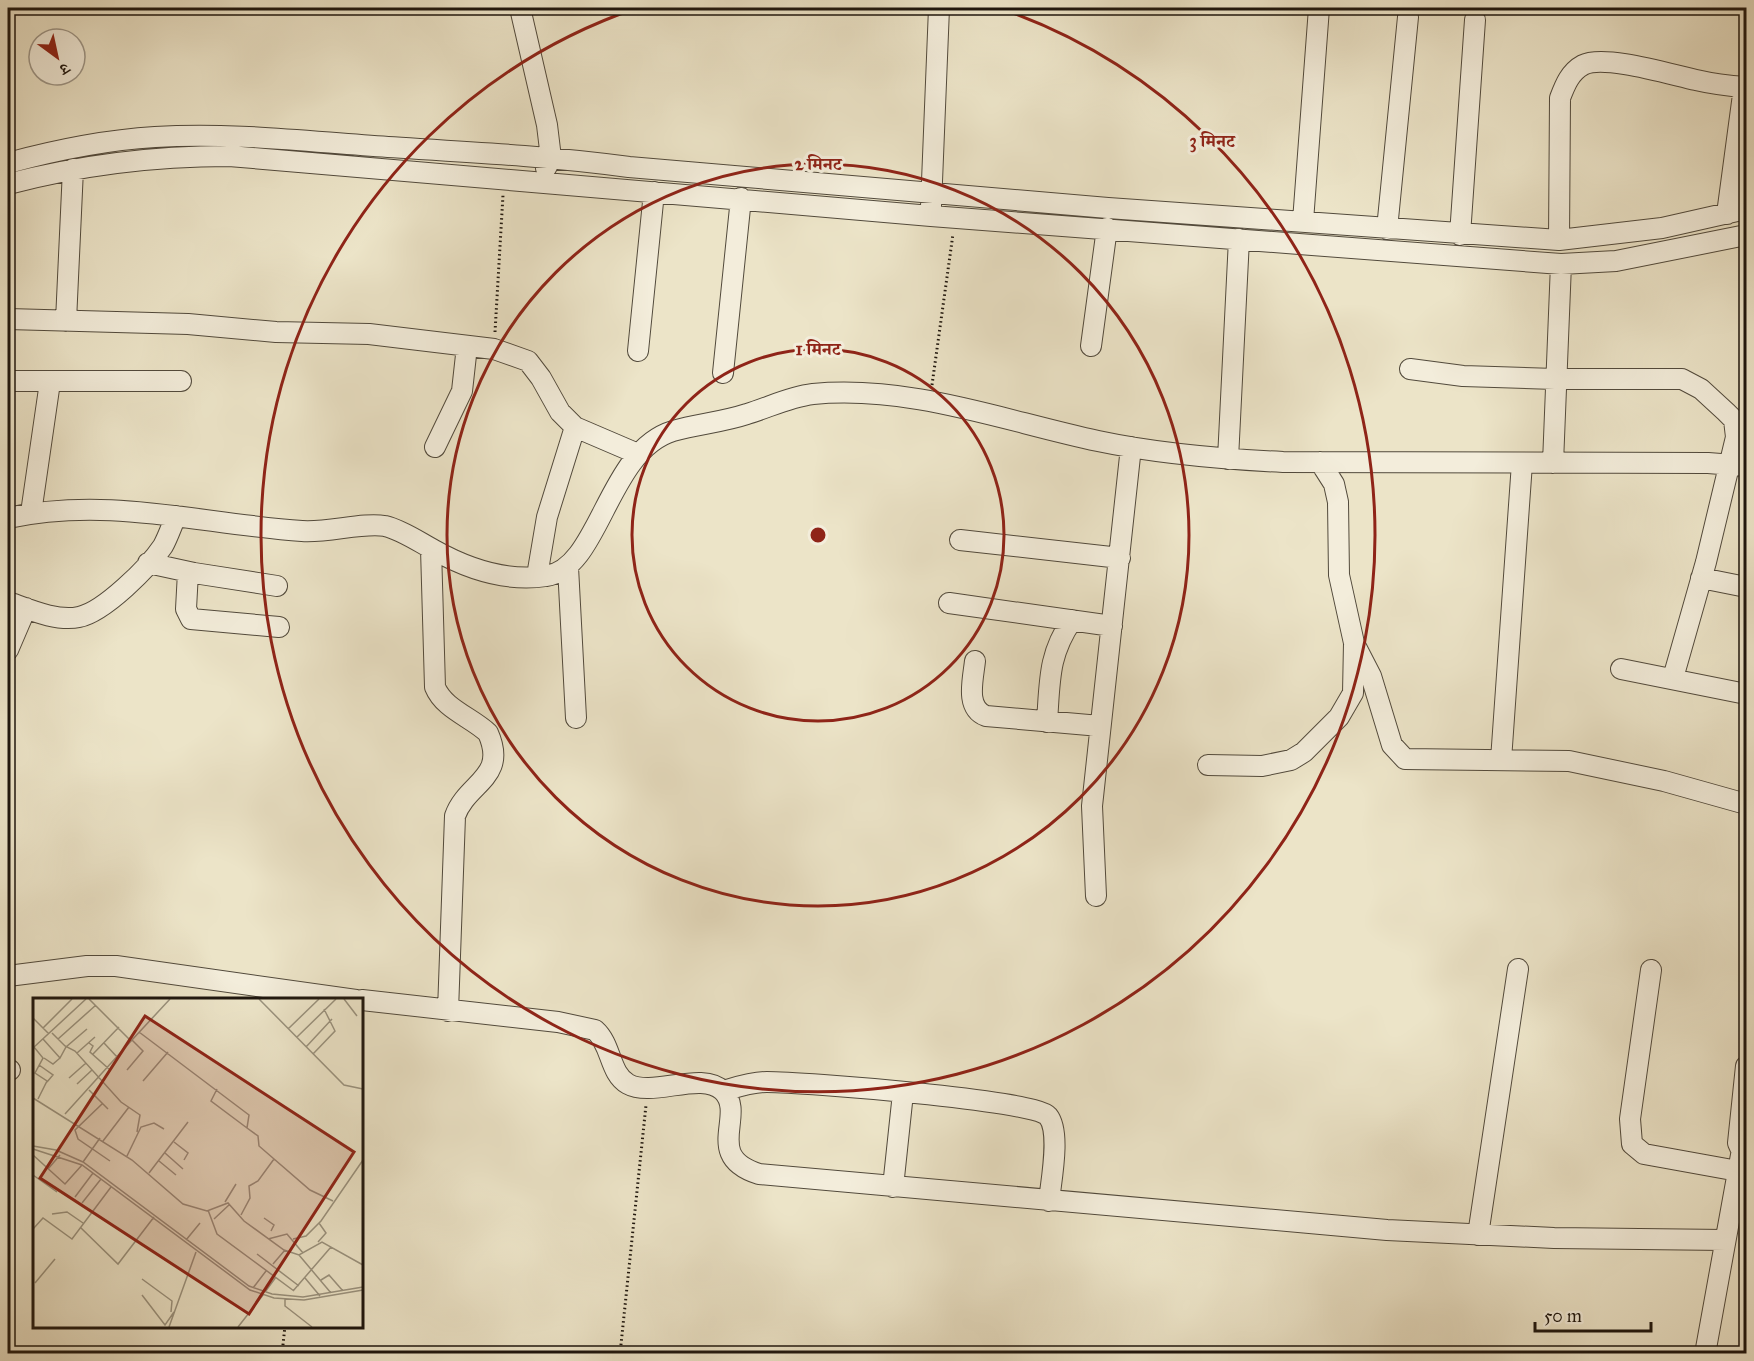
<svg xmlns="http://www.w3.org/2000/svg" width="1754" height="1361" viewBox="0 0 1754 1361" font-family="'IM FELL Great Primer','Noto Serif Devanagari',serif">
  <rect width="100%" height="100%" fill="#ece4c8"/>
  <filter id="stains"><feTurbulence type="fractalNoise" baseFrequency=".00333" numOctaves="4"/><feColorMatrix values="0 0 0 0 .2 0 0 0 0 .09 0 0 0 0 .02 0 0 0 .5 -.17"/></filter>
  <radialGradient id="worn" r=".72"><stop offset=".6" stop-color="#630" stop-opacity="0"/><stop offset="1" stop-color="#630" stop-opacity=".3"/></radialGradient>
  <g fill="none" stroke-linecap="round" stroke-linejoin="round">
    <g stroke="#524a3c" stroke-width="22">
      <path id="minor" d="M520 8 547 125 551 158 546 168
        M8 163C56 150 105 140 155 137 233 132 310 142 388 147 468 152 549 156 629 167L1108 208 1559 240 1662 228 1746 209
        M8 184C81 165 153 156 229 156L931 216 1561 264 1616 261 1746 235
        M931 206 939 8
        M1727 214 1744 87
        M1303 221 1319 8
        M1387 229 1408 17
        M1460 235 1475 20
        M1559 240 1560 98C1565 85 1570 72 1583 65 1604 54 1672 75 1696 80 1713 84 1730 86 1746 87
        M8 319 188 324 276 332 369 334 494 349 528 361 541 378 560 412 575 427 638 454
        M66 321 73 169
        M1091 346 1107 228
        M638 351 654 192
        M1410 369 1463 376 1555 379H1682L1701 389 1726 412 1734 420 1736 437 1706 562 1673 678
        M723 373 741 198
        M8 381H181
        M435 447 462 391 467 346
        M1228 459 1239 239
        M1553 463 1561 264
        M31 513 50 382
        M8 518C109 496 201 524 302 531 328 533 363 522 385 526 402 530 419 542 434 550 468 569 507 582 546 576 600 569 607 451 673 431 698 424 723 422 747 414 770 407 789 397 813 394 911 385 1004 421 1098 441 1159 454 1221 459 1283 462L1708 463 1746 466
        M960 540 1120 558
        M431 549 435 687C444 709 471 717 488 733 508 778 467 782 455 816L448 1011
        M148 563 194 573 277 586
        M568 567 576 718
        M188 572 186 609 191 619 279 627
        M537 576 547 517 575 427
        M1701 578 1746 587
        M8 602C28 609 57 622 79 617 104 612 149 567 163 546 168 537 172 525 176 516
        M949 603 1112 626
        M1354 643 1371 676 1392 745 1405 759 1569 761 1664 781 1746 804
        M8 650 26 608
        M975 661C973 680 965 708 986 716L1100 726
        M1621 669 1746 694
        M1047 722C1050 681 1048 655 1072 620
        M1501 760 1522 463
        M1208 765 1262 766 1291 760 1304 752 1339 717 1353 693 1354 643 1339 575 1338 502 1334 484 1320 462
        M1096 896 1092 806 1131 447
        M1651 970 1630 1119 1632 1144 1644 1154 1738 1171
        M8 976 87 966H116L356 1000
        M362 1000 558 1022 595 1030C612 1045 609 1073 628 1084 653 1098 702 1070 723 1091 747 1115 702 1156 759 1174L1387 1230 1554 1238 1725 1240
        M1746 1066 1738 1143 1746 1161
        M8 1070H10
        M723 1091C737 1087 752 1082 767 1082 801 1082 1035 1100 1048 1116 1061 1132 1051 1181 1049 1201
        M893 1187 903 1093
        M1478 1235 1518 969
        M1705 1354 1741 1155"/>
    </g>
    <path stroke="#1e160e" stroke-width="3" stroke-dasharray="1.5 3" stroke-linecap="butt" d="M495 332 503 195
      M932 385 953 234
      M282 1354 285 1326
      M620 1354 646 1105"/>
    <use href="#minor" stroke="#f3eddb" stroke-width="20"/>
  </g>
  <g fill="none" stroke="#8f2418" stroke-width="3">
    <circle cx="818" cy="535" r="186"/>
    <circle cx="818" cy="535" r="371"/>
    <path d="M999 8A557 557 0 1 1 637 8"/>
  </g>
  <g transform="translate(33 998)">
    <rect width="330" height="330" fill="#ece4c8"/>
    <path fill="none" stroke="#9a927e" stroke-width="1.5" d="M226 1 311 87 330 91M311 1 324 18M0 20 16 36M10 30 39 1M255 31 286 1M106 34 216 117 214 130 225 138 226 148 277 192 300 203M19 35 32 48 42 53 88 104 107 117 104 134M264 39 303 1M10 41 27 60 33 49 54 31M25 41 63 7M98 43 137 1M56 45 60 48 57 54 76 71M71 45 85 60M1 49 10 60 2 75 14 83 5 101M273 49 299 21M0 50 53 1M44 55 62 39M60 56 86 29M280 56 302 33 291 11M11 60 20 66 27 60M6 67 20 77 14 84M94 72 110 53 99 42M36 80 53 65M110 83 135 54M44 86 59 72M184 91 178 103 214 130M56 92 75 111M0 100 99 162 150 206 174 213 195 205 211 223 251 252 266 257 289 244 330 267M69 106 42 132 45 141 77 163M32 116 98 43 56 1M70 143 96 109M141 144 155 155 151 162M0 148 23 152 50 164 216 288 239 296 270 299 330 289M0 151 49 167 217 292 241 300 271 302 330 292M132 155 150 171M0 157 32 186 49 167M94 158 108 129 121 125 131 131M126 163 143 177M50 164 67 140M15 171 27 157M116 175 155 124M0 177 24 194M42 199 60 175M192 204 203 186M49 205 68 181M175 212 184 236 261 293M19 216 34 214 50 225M208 217 217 200 216 188 225 183 241 161M231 220 241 227 238 233M181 221 197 206M47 229 85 266 121 219M0 231 10 220 39 241 78 189M235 241 254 236 270 255M260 241 273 238 288 223 330 162M153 242 167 225M285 244 293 235 286 225M224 256 266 288M266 257 298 295M240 266 252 252M272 280 287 298M109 281 139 303 138 314M288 282 296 277 310 293M2 285 22 261M220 290 233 273M260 293 298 249M232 294 243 279M109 297 132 327 141 314M252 301V308L279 329M136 329 163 254M205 329 230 297"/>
    <path fill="#8f2418" fill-opacity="0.15" stroke="#8f2418" stroke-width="3" d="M112 18 321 154 216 316 7 180Z"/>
    <rect width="330" height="330" fill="none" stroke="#1e160e" stroke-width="3"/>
  </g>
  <circle cx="818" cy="535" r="9" fill="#8f2418" stroke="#f3eddb" stroke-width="3"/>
  <g font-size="18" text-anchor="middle" font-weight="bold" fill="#8f2418" stroke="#f3eddb" stroke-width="6" stroke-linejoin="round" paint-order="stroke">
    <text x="1212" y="147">3 मिनट</text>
    <text x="818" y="170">2 मिनट</text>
    <text x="818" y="355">1 मिनट</text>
  </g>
  <rect width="1754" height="1361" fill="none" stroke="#ece4c8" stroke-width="30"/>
  <rect x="9" y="9" width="1736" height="1343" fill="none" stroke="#1e160e" stroke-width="3"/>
  <rect x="15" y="15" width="1724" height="1331" fill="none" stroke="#1e160e" stroke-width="1.5"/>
  <g transform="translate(57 57) rotate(147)"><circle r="28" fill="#f3eddb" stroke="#9e9789" stroke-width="1.5"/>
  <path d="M0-4.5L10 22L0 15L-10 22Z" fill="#8f2418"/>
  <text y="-9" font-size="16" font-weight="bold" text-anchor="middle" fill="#1e160e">उ</text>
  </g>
  <path d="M1535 1322v9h116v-9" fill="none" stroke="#1e160e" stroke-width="3"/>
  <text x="1544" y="1322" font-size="18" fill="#1e160e" stroke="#f3eddb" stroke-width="4.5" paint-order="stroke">50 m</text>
  <rect width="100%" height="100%" filter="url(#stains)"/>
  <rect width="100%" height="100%" fill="url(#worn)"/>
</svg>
